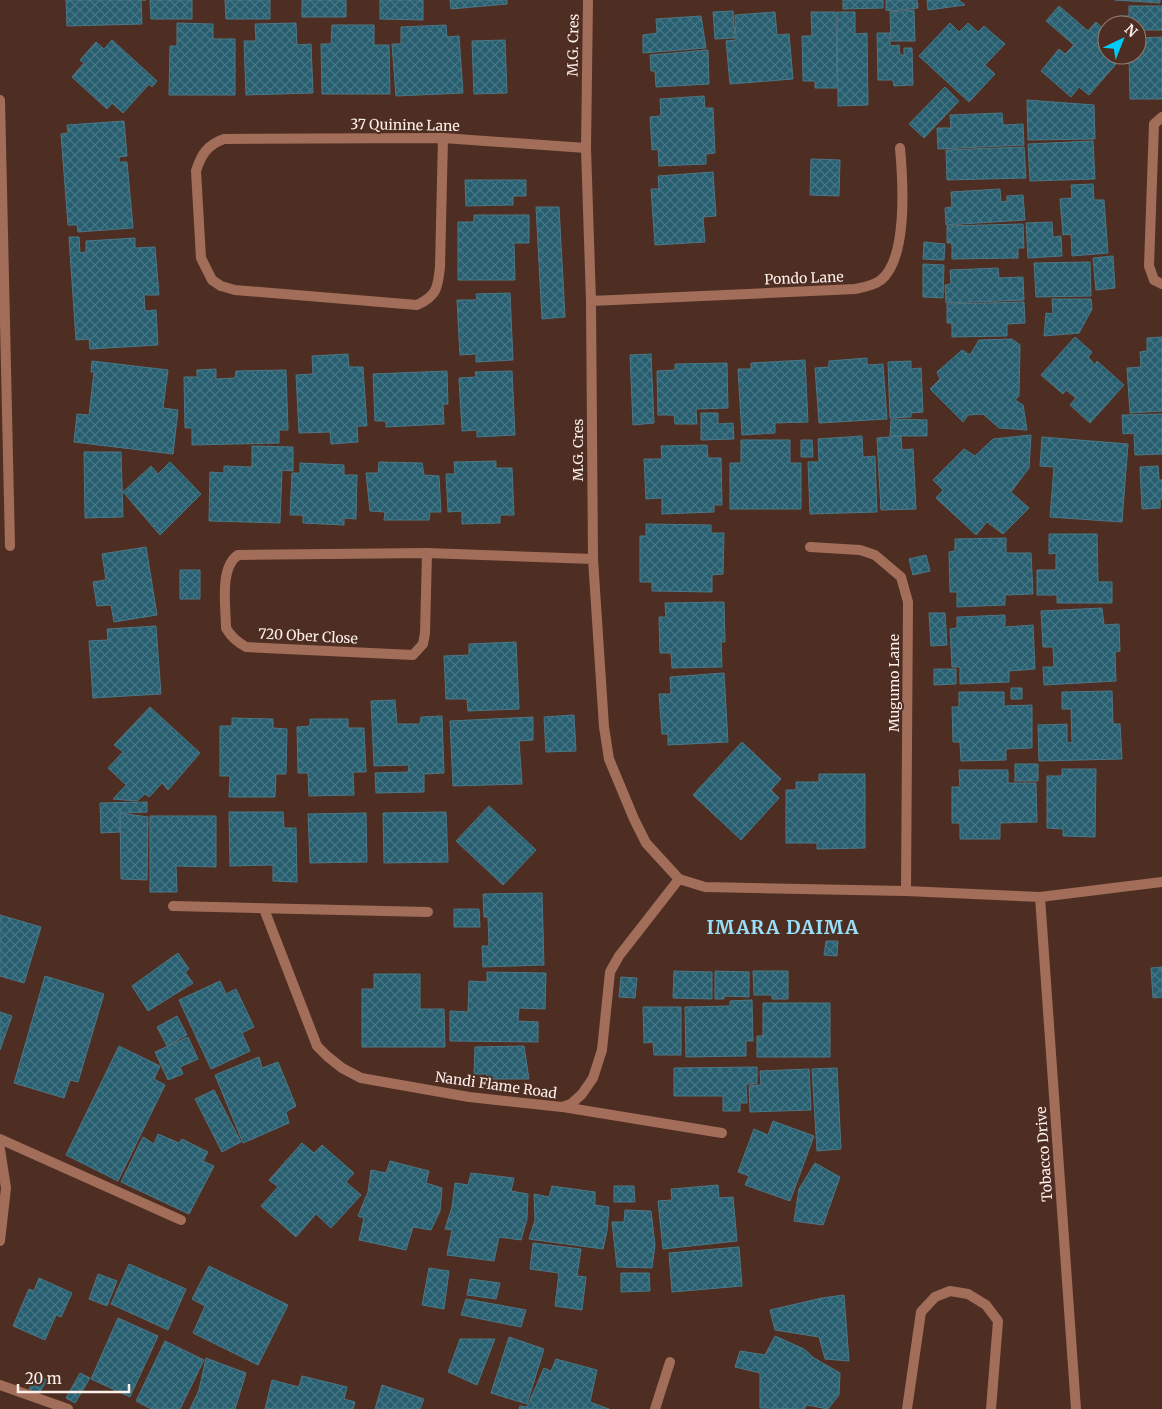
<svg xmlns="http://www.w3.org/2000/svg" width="1162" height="1409" viewBox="0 0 1162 1409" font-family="Merriweather,serif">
  <defs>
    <pattern id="building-cross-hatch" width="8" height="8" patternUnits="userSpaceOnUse" patternTransform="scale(1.25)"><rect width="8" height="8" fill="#275f70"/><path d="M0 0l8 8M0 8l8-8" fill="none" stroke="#477685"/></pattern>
  </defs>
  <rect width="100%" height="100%" fill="#4e2e22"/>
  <path fill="url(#building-cross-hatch)" stroke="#4c7684" d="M66 0H146H141L142 24 67 26Z
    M150 0H192V19H151Z
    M225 0H270V19H226Z
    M302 0H346V17H302Z
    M380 0H423V20L380 19Z
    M450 0H507V4L451 9Z
    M843 0H883V8L843 9Z
    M886 0H917L918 8 891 11 886 10Z
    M927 0H959L965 5 928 10Z
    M1115 0H1160V3Z
    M1059 6 1088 31 1096 22 1107 32V55H1124L1089 95 1079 87 1071 97 1041 71 1059 49 1065 54 1074 45 1046 21Z
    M1129 6H1162V30H1137V25H1119V16H1129Z
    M914 10 915 41H891L890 12Z
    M733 11 735 38 715 39 713 12Z
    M775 12 777 35 789 34 793 79 730 84 726 41 736 40 735 15Z
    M811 12H836L837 88H815V81H803L802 36H812Z
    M837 12H855V34L867 33 868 105 838 106Z
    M701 16 706 48 643 53V35L657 33 656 19Z
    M177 23 213 24V39H235V95H169L170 46H177Z
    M296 23 297 45 311 44 313 93 246 95 244 41H256L255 24Z
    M950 23 959 32 968 23 978 32 984 26 1005 44 985 65 995 74 969 102 919 56Z
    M332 25H374V45H389L390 94H322L321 44H331Z
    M446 25 447 37 459 36 463 93 396 96 392 44H401V27Z
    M877 33H890V46L899 45 900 55H904V48H912L913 85 894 86 893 80H878Z
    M1162 37V99H1130L1129 55H1137V38Z
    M112 40 157 81 152 87 149 84 123 113 112 103 107 109 72 77 84 63 80 60 96 42 104 49Z
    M505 40 507 93 474 94 472 41Z
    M708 50 709 84 656 87 655 71H651L650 55Z
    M945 87 959 101 924 138 909 124Z
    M704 96 705 108H713L715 153 706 154V164L659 166 658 149 652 150 650 117 661 116 660 99Z
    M1027 100 1094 105 1095 139 1028 140Z
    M1002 113 1003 125 1023 124 1024 145 938 149 937 128H951L950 115Z
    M124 121 127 156 119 157V162H127L133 228 78 232 77 225H68L61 134 68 133 67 125Z
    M1093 141 1095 179 1030 181 1028 144Z
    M1024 147 1026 178 947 180 946 150Z
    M811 159 840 160 839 196 810 195Z
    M713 172 716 216 703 217 705 242 655 245 651 189H659L658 176Z
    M465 180H526V196H513V205L466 206Z
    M1093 184 1094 200H1104L1108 253 1072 256 1071 234 1063 235 1060 199 1072 198 1071 185Z
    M1000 189 1001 202 1007 201V196L1023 195 1025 220 946 225 945 208 952 207 951 192Z
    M536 207H559L565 317 542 319Z
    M474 215H529V243H514L515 280H458V222H474Z
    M1052 222 1053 237 1061 236 1062 256 1028 258 1026 223Z
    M1023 224 1024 248H1018V258L952 259V243H947V226Z
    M69 237H79L80 253 86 252V241L135 238V248L155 247 159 295H144L145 311 156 310 158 345 90 349 89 339 76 340Z
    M924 242 945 244 944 260 923 259Z
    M1113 256 1115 288 1096 290 1093 258Z
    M1090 262 1091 296 1036 297 1034 263Z
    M923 264 944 265 943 298 923 297Z
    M998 268 999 278 1023 277 1024 300 946 303 945 285 951 284 950 270Z
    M510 293 513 360 476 362V354L460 355 457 300H477L476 294Z
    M1052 299H1091L1092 309 1079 333 1044 336 1046 313 1053 314Z
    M1024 302 1025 323 1007 324V336L952 337V323H947V304Z
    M1075 337 1092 352 1088 357 1095 365 1097 361 1124 385 1090 423 1070 405 1076 398 1066 390 1063 394 1041 375Z
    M1162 337V411L1130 413 1127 368 1141 367 1140 352 1147 351V338Z
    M1012 339 1020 345 1019 396 1015 400 1023 405 1027 430 999 428 983 414 968 415 963 422 930 389 940 379 937 372 962 350 970 355 979 340Z
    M348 354 349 367H363L367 426H357L358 442 331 444 330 432 299 433 296 375 313 374 312 356Z
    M651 354 654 423 633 425 630 355Z
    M867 358V365L883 364 887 419 819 423 815 368 829 367V361Z
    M805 360 808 422 775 423V433L742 435 738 369H751V363Z
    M92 361 168 370 163 408 178 410 173 454 74 442 77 414 89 415 94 372H91Z
    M911 361V369L921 368 923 412 911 413V417L890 418 888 362Z
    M727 363 728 408 696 409 697 424H675L674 415H658L657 371 675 370V364Z
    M216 369V379L235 378 236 371 286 370 288 430H279V443L192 445V428H185L184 377H197V370Z
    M447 371 448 404H443L444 424 386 427V421H375L373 374Z
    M512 371 515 435 477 437V430L462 431 459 378 476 377 475 372Z
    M701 413H718V424L733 423 734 439 701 440Z
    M1162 414V454L1135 455 1134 433 1123 434 1122 415Z
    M891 419 927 420V436H890Z
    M1031 435 1029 468 1011 492 1029 508 1003 534 987 522 976 535 936 498 943 490 933 480 964 449 975 456 993 439Z
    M862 436 863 457 875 456 877 512 810 514 808 462H819L818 439Z
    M901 436 902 450 913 449 916 509 881 510 877 438Z
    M1042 437 1128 444 1122 522 1050 517 1054 467 1040 466Z
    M741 440H790V463H801V509H730V463H741Z
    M801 440H812L813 457H801Z
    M707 445 708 458H721L722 505H714V512L662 514V498L646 499 644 459H662L661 446Z
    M252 446 293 447V471L282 470 280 523 209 521 210 472 224 473V466L252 467Z
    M84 452H121L123 517 85 518Z
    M496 461V468H512L514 515H500V523L462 524V511L448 512 446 474H455L454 462Z
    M170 462 201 494 160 535 123 492 151 466 158 474Z
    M379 462 422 463 424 475 439 476 441 512H430L429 520H384L385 512 370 511 366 473H378Z
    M300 463 344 465V475H357L356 519 344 518V525L303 523V515H290L292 473H300Z
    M1158 466 1159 480H1162V499H1160V508L1142 509 1140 467Z
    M646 524 711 525V533H724L723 574 712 575V592L652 591V582H640V536H646Z
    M1049 534H1097L1098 582H1112V603H1057V595H1037V570H1056V553L1049 554Z
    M1006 538V553H1031L1033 594 1005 595V605L957 607V592H950L949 552 955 551V539Z
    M146 547 157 615 114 622 111 605 97 606 93 582 106 580 102 554Z
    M926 555 930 571 913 575 909 559Z
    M180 570H200V599H180Z
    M724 602 725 642H721L722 667 672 668 671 653H660L659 617H666L665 603Z
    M1102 608 1104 625 1119 624 1120 651 1115 652 1116 681 1044 685 1043 667H1054L1053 647H1043L1041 611Z
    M929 613H945L947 645 931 646Z
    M1005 615V627L1033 625 1035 669 1009 671V682L960 684V667H952L950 629 957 628V617Z
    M156 626 161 694 93 698 89 641 108 640 107 629Z
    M516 642 519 709 468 711 467 699H446L444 656 469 655V644Z
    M934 669H956V684L934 685Z
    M724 673 728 742 668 745V734H662L659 694H671L670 677Z
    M1011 688H1022V699H1011Z
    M1112 691 1113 724H1120L1122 759 1039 761 1038 725 1067 724V742L1072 743 1071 709H1062V692Z
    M959 692H1004V706L1032 705V748L1006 749V760L961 761 960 742H953L952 707H959Z
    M395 700 397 724H420L421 717 442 716 444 773 424 774V792L376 793 375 773 408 772 409 765 374 766 371 701Z
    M150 707 200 753 168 790 162 783 149 797 145 794 137 801 113 799 126 785 108 768 123 752 114 745Z
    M574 715 576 751 546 752 544 717Z
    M533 717V740L519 741 522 784 453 786 450 721Z
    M232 718 273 719V728L287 729 286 774H276L275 797H229L230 776H220V726H232Z
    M310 719H348V728H364L366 772H353L354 795 309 796 308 773H298L297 727 310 726Z
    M742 742 781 779 771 790 779 798 741 840 693 795Z
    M1015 764H1038V781H1015Z
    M1062 769H1096L1095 837 1063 836V829L1047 828V776H1062Z
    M959 770H1008V783H1036L1037 822 1000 823V839H960V823H952V787H960Z
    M819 774H865V848L817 849V843H786V790H796V782H819Z
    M147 802V812L120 813V832L101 833 100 803Z
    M489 806 536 850 503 885 456 841Z
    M229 812H283L284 828H296L297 882 273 881V865L230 866Z
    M446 812 448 862 384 863 383 813Z
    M120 813 148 817 147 880 121 879Z
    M366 813 367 862 310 863 308 814Z
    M150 816H216V867L176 866 177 892H150Z
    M542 893 544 965 483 967 482 946H489L488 917H484L483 894Z
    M454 909H479L480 927H454Z
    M0 915 41 927 24 983 0 976Z
    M826 941H838L837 956 824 955Z
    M178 953 189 969 185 972 193 983 148 1011 132 986Z
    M1162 967V997L1153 998 1151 968Z
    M674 971 712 972V999L673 998Z
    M715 971 749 972V997L724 996V999H715Z
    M753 971H788V999H772V995H754Z
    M487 972 546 973 545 1009 519 1008 518 1021 538 1022V1042L450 1041V1011L468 1012 469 981 487 982Z
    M374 974H420V1009H444L445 1047H362V989H374Z
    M45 976 104 994 78 1082 70 1080 64 1098 14 1083Z
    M621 977 637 978 635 998 619 997Z
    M220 981 226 994 236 989 254 1027 242 1033 250 1051 211 1069 179 1000Z
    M752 1000 753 1041H746V1056L686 1057 685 1007 730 1006V1001Z
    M763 1003H830V1057H757V1036H763Z
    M643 1007H681V1055H654L653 1042 644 1043Z
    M0 1012 12 1016 0 1050Z
    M177 1016 187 1035 167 1046 157 1027Z
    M188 1037 198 1059 180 1067 183 1074 168 1080 155 1052Z
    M119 1046 160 1066 154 1079 165 1085 118 1181 66 1155Z
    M524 1046 529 1079H488L486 1074H474L475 1047Z
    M259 1057 262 1068 278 1062 296 1106 286 1112 289 1123 243 1143 215 1075Z
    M757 1067V1084H746L747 1103H740V1111H723V1096H674V1068Z
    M837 1068 841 1149 817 1151 812 1069Z
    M809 1069 811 1110 750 1112 749 1086 761 1085 760 1071Z
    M214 1090 241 1142 222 1152 195 1099Z
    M773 1121 814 1136 790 1201 745 1185 749 1176 738 1172 754 1129 768 1135Z
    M158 1134 179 1143 182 1139 208 1152 203 1161 214 1166 189 1214 121 1182 143 1137 154 1144Z
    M302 1143 314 1153 322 1145 354 1173 346 1182 361 1195 331 1228 316 1214 296 1237 261 1206 278 1187 269 1180Z
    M390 1161 429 1171 426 1183 442 1188 440 1211 431 1230 413 1227 406 1250 359 1240 364 1218 358 1216 368 1192 371 1170 386 1173Z
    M815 1163 840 1177 823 1225 794 1221 799 1189Z
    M471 1173 514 1178 511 1191 528 1194 527 1219 521 1240 499 1237 494 1261 447 1255 452 1230 445 1229 452 1207 455 1183 468 1185Z
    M718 1185 719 1198 733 1197 737 1241 663 1249 658 1201 672 1200 671 1189Z
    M552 1186 595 1192V1205L609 1207 607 1231 603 1249 529 1239 535 1220 534 1194 549 1197Z
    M614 1186H634L635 1202H614Z
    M625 1210 651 1211 655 1245 652 1268 617 1267 612 1222H624Z
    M533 1243 581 1249 577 1276 586 1277 582 1310 555 1306 559 1273 530 1269Z
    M739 1247 742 1286 672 1292 669 1253Z
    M129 1264 186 1289 168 1330 111 1304Z
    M209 1266 288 1305 258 1365 193 1333 205 1306 192 1299Z
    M429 1268 449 1271 444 1309 422 1305Z
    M621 1273H649L650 1291 621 1292Z
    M98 1274 117 1281 107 1306 89 1299Z
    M39 1278 72 1293 61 1317 56 1315 45 1340 13 1326 29 1289 34 1291Z
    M470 1279 500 1283 496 1299 467 1295Z
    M844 1295 849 1361 825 1359 819 1337 775 1330 770 1310 822 1298Z
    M466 1299 526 1310 521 1327 461 1315Z
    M118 1318 158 1336 130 1397 91 1379Z
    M775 1336 804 1349 814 1358 840 1373 839 1395 828 1409 807 1405 804 1409 760 1408V1373L735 1367 740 1351 765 1355Z
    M509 1337 544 1349 527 1404 491 1393Z
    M460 1339H495L477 1385 448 1372Z
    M165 1341 204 1360 180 1409H151L136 1401Z
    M206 1358 246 1373 235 1409H190L199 1390Z
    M556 1359 597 1370 590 1402 609 1409H519L520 1406 527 1407 544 1368 551 1371Z
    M80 1373 90 1378 75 1403 66 1398Z
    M38 1375 47 1380 38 1395 29 1389Z
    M302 1376 347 1387 344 1399 355 1402 353 1409H265L272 1380 299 1387Z
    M382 1385 424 1399 420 1409H375Z"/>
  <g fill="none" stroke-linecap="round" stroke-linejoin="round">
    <path stroke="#a26e5a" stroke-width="10" d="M907 1409 921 1312 935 1297 950 1291 968 1294 986 1305 998 1321 991 1409"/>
    <path stroke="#a26e5a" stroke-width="10" d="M588 0 586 148 591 301 593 559 604 727 609 759 634 819 646 843 679 879
      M0 100 10 546
      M1162 117 1154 124 1149 266 1154 280 1162 284
      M443 138 440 267C438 287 437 296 417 305L235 290 221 286 212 280 201 258 196 171C201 155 207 145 224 139L443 138 586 148
      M591 301 855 289C864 287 873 286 881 280 908 258 903 181 900 148
      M810 547 860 550 875 555 901 577 908 602 906 891
      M427 553 425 633 423 644 413 655 246 647C237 642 231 637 226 628 226 607 219 568 238 555L427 553 593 559
      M679 879 705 887 906 891 1040 897 1162 882
      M1040 897 1076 1409
      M173 906 428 912
      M264 909 317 1046 327 1056 342 1068 361 1078 469 1097 562 1107 571 1104 582 1094 593 1078 602 1050 610 972 619 956 679 879
      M563 1107 722 1133
      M0 1139 181 1220
      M0 1149 6 1188 0 1241
      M0 1385 68 1409
      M655 1409 670 1362"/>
  </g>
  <g text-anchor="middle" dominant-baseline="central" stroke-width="4" stroke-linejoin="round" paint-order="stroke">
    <g font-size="14" fill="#fdf0eb" stroke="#4e2e22">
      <text transform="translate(573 45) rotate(-89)">M.G. Cres</text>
      <text transform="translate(405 125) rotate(1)">37 Quinine Lane</text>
      <text transform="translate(804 278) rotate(-2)">Pondo Lane</text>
      <text transform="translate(578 450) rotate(-90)">M.G. Cres</text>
      <text transform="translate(308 636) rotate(3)">720 Ober Close</text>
      <text transform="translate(894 683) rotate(-90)">Mugumo Lane</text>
      <text transform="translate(496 1085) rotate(8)">Nandi Flame Road</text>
      <text transform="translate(1044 1154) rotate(-94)">Tobacco Drive</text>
    </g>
    <g font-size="19" font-weight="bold" letter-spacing="1" fill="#98e0fa" stroke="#4e2e22">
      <text x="783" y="927">IMARA DAIMA</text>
    </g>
  </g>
  <g transform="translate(1122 40) rotate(43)"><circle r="24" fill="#4e2e22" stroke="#947c72"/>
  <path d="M0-4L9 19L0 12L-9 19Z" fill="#00cbf9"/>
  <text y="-8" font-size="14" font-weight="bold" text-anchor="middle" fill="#fdf0eb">N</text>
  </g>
  <path d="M18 1384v8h111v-8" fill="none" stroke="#fdf0eb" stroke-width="2.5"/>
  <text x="25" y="1384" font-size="15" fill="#fdf0eb" stroke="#4e2e22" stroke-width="4" paint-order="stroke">20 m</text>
</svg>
